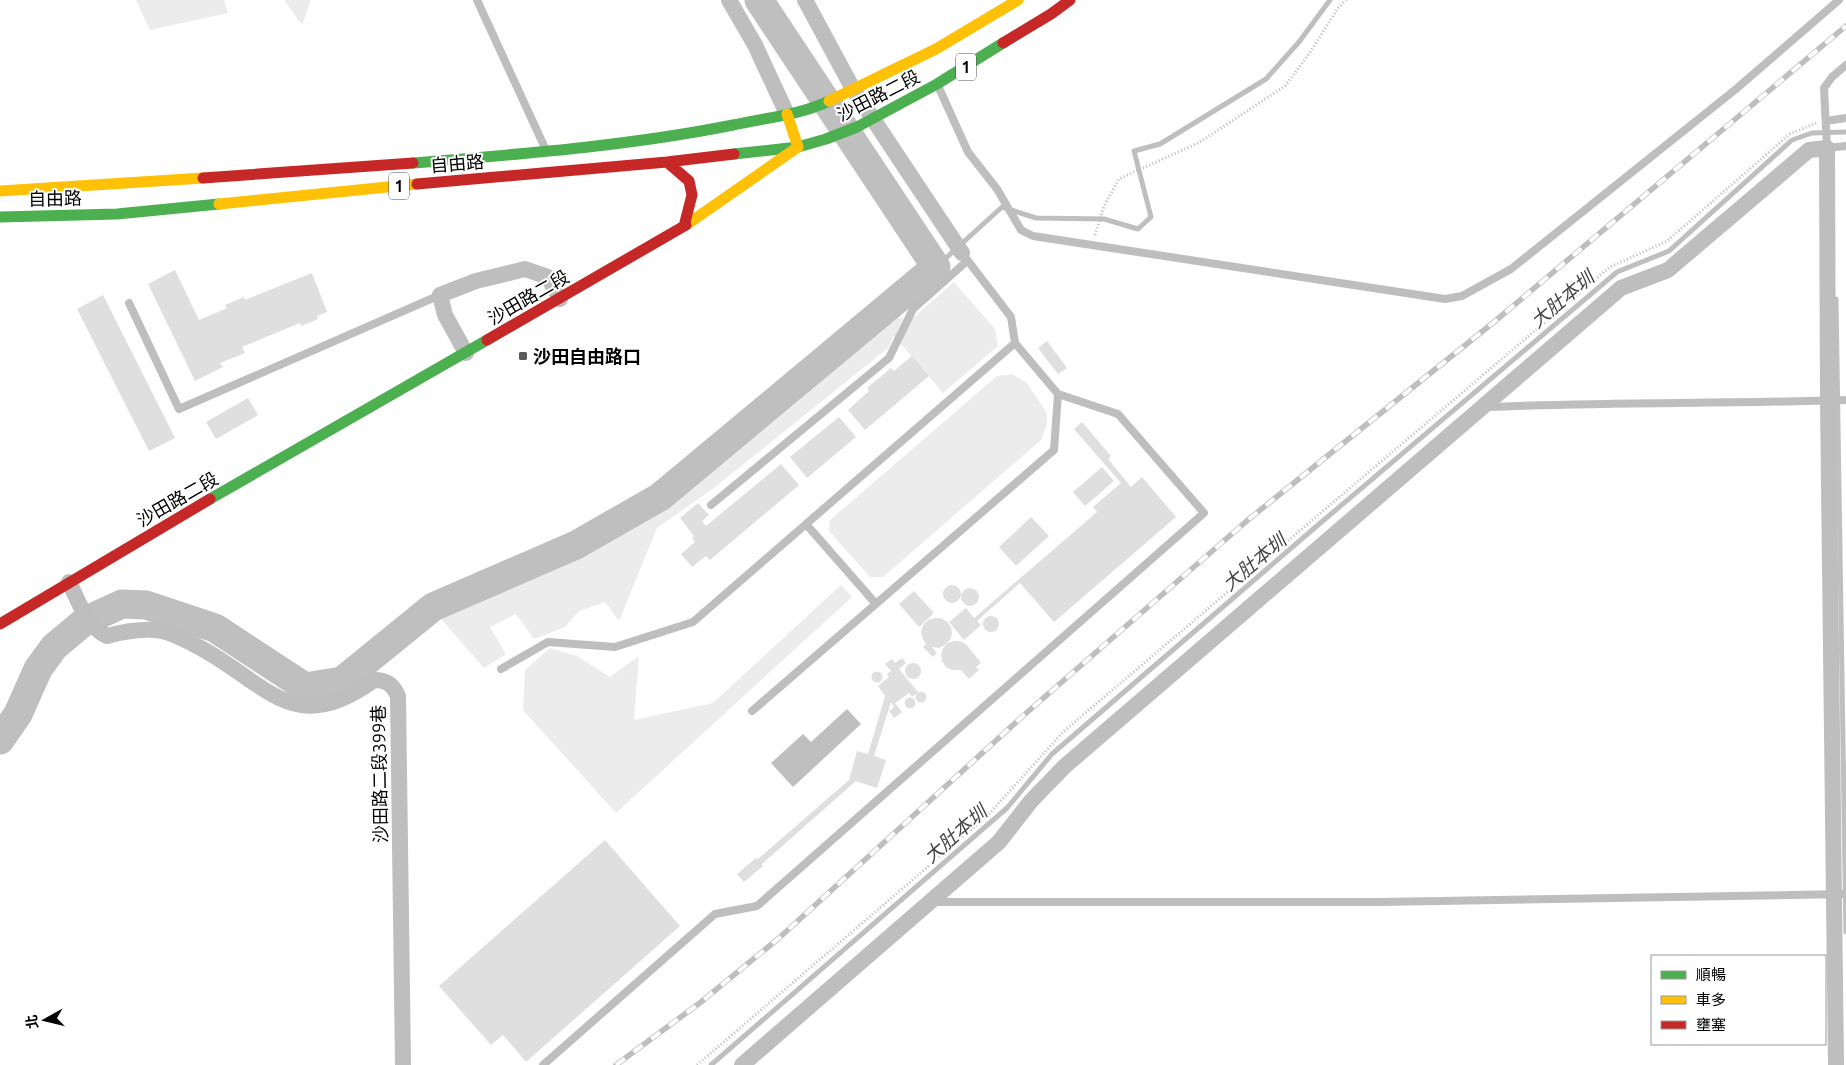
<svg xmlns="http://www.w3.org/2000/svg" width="1846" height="1065" viewBox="0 0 1846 1065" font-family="Ubuntu,'Noto Sans TC',sans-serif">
  <rect width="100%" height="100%" fill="#fff"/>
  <path fill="#ececec" d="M136 0H224L228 13 150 30Z
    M284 0H311L302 25Z
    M954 282 995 329 998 346 943 393 894 336 888 348 714 488 657 528 619 621 605 602 579 611 565 627 534 639 516 614 490 627 506 654 484 668 433 610 553 561 632 518 868 319 903 318 897 332Z
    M1012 374 1027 383 1047 413V425L1041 440 883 577H870L829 531 830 520 997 376Z
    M841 585 852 597 616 813 523 710 525 670 550 648 577 656 610 677 639 656 634 720 713 703Z"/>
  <path fill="#bfbfbf" d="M847 709 861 724 793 787 771 763 803 734 811 742Z"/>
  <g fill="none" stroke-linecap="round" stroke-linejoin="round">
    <path stroke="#bfbfbf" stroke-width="5" d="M936 267 1002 207 1036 218 1104 219 1138 229 1151 217 1134 151 1160 144 1266 79 1299 42 1330 0
      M1836 299 1846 932
      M711 1065 1007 808 1052 754 1318 525 1617 272 1669 251 1792 140 1812 133 1846 132"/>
    <path stroke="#bfbfbf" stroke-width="29" d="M0 740 18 714 38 669 54 647 85 621 122 604 146 605 215 628 305 687 342 681 433 607 576 545 660 497 936 267 759 0"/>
  </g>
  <path fill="#dfdfdf" d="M175 270 199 320 227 308 225 305 244 297 245 300 312 273 327 312 317 316 318 319 301 326 300 323 242 347 245 353 220 363 223 367 195 381 148 284Z
    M103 295 175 438 149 451 77 309Z
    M1047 341 1067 368 1058 374 1038 348Z
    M912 356 929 376 865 430 848 410 869 391 867 388 891 368 894 371Z
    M248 398 258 415 216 439 206 422Z
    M839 417 856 437 807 478 790 457Z
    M1082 422 1111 456 1108 459 1131 487 1142 477 1176 517 1054 622 1020 583 977 621 981 625 964 640 949 622 966 608 974 618 1097 512 1093 507 1121 483 1074 429Z
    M781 464 799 485 710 560 706 556 692 567 681 554 695 542 692 538 694 536 680 518 698 503 709 515 702 521 706 526Z
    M1102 467 1114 481 1085 506 1073 492Z
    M1031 517 1049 536 1016 566 999 547Z
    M943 594a9 9 0 1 1 18 0a9 9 0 1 1-18 0Z
    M961 597a9 9 0 1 1 18 0a9 9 0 1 1-18 0Z
    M914 591 934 613 919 627 899 604Z
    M983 624a8 8 0 1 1 16 0a8 8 0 1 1-16 0Z
    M934 618H941L947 622 951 627 952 634 950 640 945 645 939 648 932 647 937 653 933 657 923 647 926 644 923 639 921 632 923 625 928 620Z
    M954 641H960L966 644 981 663 976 667 979 670 969 679 961 670H952L946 667 942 661 941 655 943 648 948 643Z
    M902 658 906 663 899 669 918 692 912 697 909 693 895 703 902 712 894 718 889 711 894 707 891 702 874 756 886 760 877 788 856 781 762 864 763 866 744 882 737 874 756 858 758 859 849 780 857 751 868 754 885 696 878 686 889 677 887 674 891 671 885 664 892 659 895 663Z
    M905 671a8 8 0 1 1 16 0a8 8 0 1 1-16 0Z
    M871.5 677a5.5 5.5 0 1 1 11 0a5.5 5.5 0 1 1-11 0Z
    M915.5 697a5.5 5.5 0 1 1 11 0a5.5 5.5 0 1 1-11 0Z
    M904.5 703a5.5 5.5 0 1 1 11 0a5.5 5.5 0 1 1-11 0Z
    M605 840 680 926 526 1062 503 1035 491 1045 439 986Z"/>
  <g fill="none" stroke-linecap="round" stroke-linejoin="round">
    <path stroke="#b9b9b9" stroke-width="3" stroke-dasharray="1 2.5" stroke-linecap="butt" d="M1095 235 1104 206 1119 179 1200 142 1285 86 1309 54 1338 8 1346 0
      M697 1065 988 815 1063 732 1610 267 1667 241 1790 134 1816 123"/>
    <path stroke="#bebebe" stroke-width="8" d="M477 0 545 148
      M1846 65 1832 77 1824 88 1827 148 1846 146
      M939 88 968 152 997 189 1021 230 1033 236 1445 299 1462 296 1511 269 1736 89 1839 0
      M1826 121 1846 118
      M129 303 179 409 440 295
      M1487 407C1607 402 1726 404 1846 400
      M711 505 889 358 913 309 967 261
      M806 524 876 604
      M501 669 548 642 615 647 693 622 1015 343
      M752 711 1054 450 1058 394 1015 343 1011 317 962 253
      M932 902H1381L1846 894
      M543 1065 715 914 757 906 1204 513 1118 414 1058 394"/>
    <path stroke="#bebebe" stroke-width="16" d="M729 0 755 45 787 114
      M805 0 853 89 962 253
      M466 353 445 315 440 295 476 281 525 269 548 277 560 299
      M69 582C79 602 86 626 107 636 122 632 141 629 156 630 170 631 183 639 195 645 266 681 292 740 374 680 387 680 393 685 398 696L403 1065
      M742 1065 999 842 1031 801 1065 766 1621 288 1668 270 1809 150 1827 148 1828 400 1836 1065"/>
    <path stroke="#4caf50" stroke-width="11" d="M734 154 798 147 826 139 857 127 937 84 1003 43
      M413 163C520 154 628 146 733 125 765 118 800 115 829 101
      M0 217 117 214 219 204
      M210 499 487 340"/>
    <path stroke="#ffc107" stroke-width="11" d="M829 101 936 49 1018 0
      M0 191 203 178
      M219 204 417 184
      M686 225 798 147 787 114"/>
    <path stroke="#c62828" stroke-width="11" d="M1003 43 1051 14 1070 0
      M667 162 689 181 692 195 684 226
      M203 178 413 163
      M417 184 667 162 734 154
      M487 340 686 225
      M0 624 210 499"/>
    <g stroke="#bebebe" stroke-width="5.5">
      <path id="rail" d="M616 1065 701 1002 779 938 1024 715 1249 519 1494 322 1846 26"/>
    </g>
    <use href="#rail" stroke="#fff" stroke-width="4" stroke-dasharray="11" stroke-linecap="butt"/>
  </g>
  <rect fill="#595959" stroke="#fff" stroke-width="2" x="518" y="351" width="10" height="10" rx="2.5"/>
  <g text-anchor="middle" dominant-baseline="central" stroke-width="4" stroke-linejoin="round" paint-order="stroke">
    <g fill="#fff" stroke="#4c4c4c" stroke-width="1">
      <rect x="956" y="53.5" width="20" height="27" rx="4"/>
      <rect x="389" y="172.5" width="20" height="27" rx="4"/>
    </g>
    <g font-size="16" font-weight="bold" fill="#000">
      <text x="966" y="67">1</text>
      <text x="399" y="186">1</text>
    </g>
    <g font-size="18" fill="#000" stroke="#fff">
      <text transform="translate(878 95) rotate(-27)">沙田路二段</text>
      <text transform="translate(457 163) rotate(-5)">自由路</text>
      <text transform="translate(55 198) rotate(-1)">自由路</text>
      <text transform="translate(528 297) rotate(-30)">沙田路二段</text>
      <text transform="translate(177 499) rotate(-30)">沙田路二段</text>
      <text transform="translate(379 774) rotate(-91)">沙田路二段399巷</text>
    </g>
    <g font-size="18" font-weight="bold" fill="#000" stroke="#fff" text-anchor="start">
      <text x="533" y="356">沙田自由路口</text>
    </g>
    <g font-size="19" font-style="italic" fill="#444" stroke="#fff">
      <text transform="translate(1562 299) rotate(-40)">大肚本圳</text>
      <text transform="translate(1254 562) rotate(-40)">大肚本圳</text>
      <text transform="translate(955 834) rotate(-41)">大肚本圳</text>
    </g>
  </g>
  <rect x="1651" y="955" width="175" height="90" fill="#ffffff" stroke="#999999"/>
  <rect x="1661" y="971" width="25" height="8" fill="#4caf50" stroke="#999999"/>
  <text x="1696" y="980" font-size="15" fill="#000000">順暢</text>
  <rect x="1661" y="996" width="25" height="8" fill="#ffc107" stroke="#999999"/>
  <text x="1696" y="1005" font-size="15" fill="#000000">車多</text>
  <rect x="1661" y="1021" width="25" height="8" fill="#c62828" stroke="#999999"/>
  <text x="1696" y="1030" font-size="15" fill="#000000">壅塞</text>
  <g transform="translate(45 1020) rotate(262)" stroke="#ffffff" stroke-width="4" paint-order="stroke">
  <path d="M0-4L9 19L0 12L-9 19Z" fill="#000000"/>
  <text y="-8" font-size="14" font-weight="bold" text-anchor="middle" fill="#000000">北</text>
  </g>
</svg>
